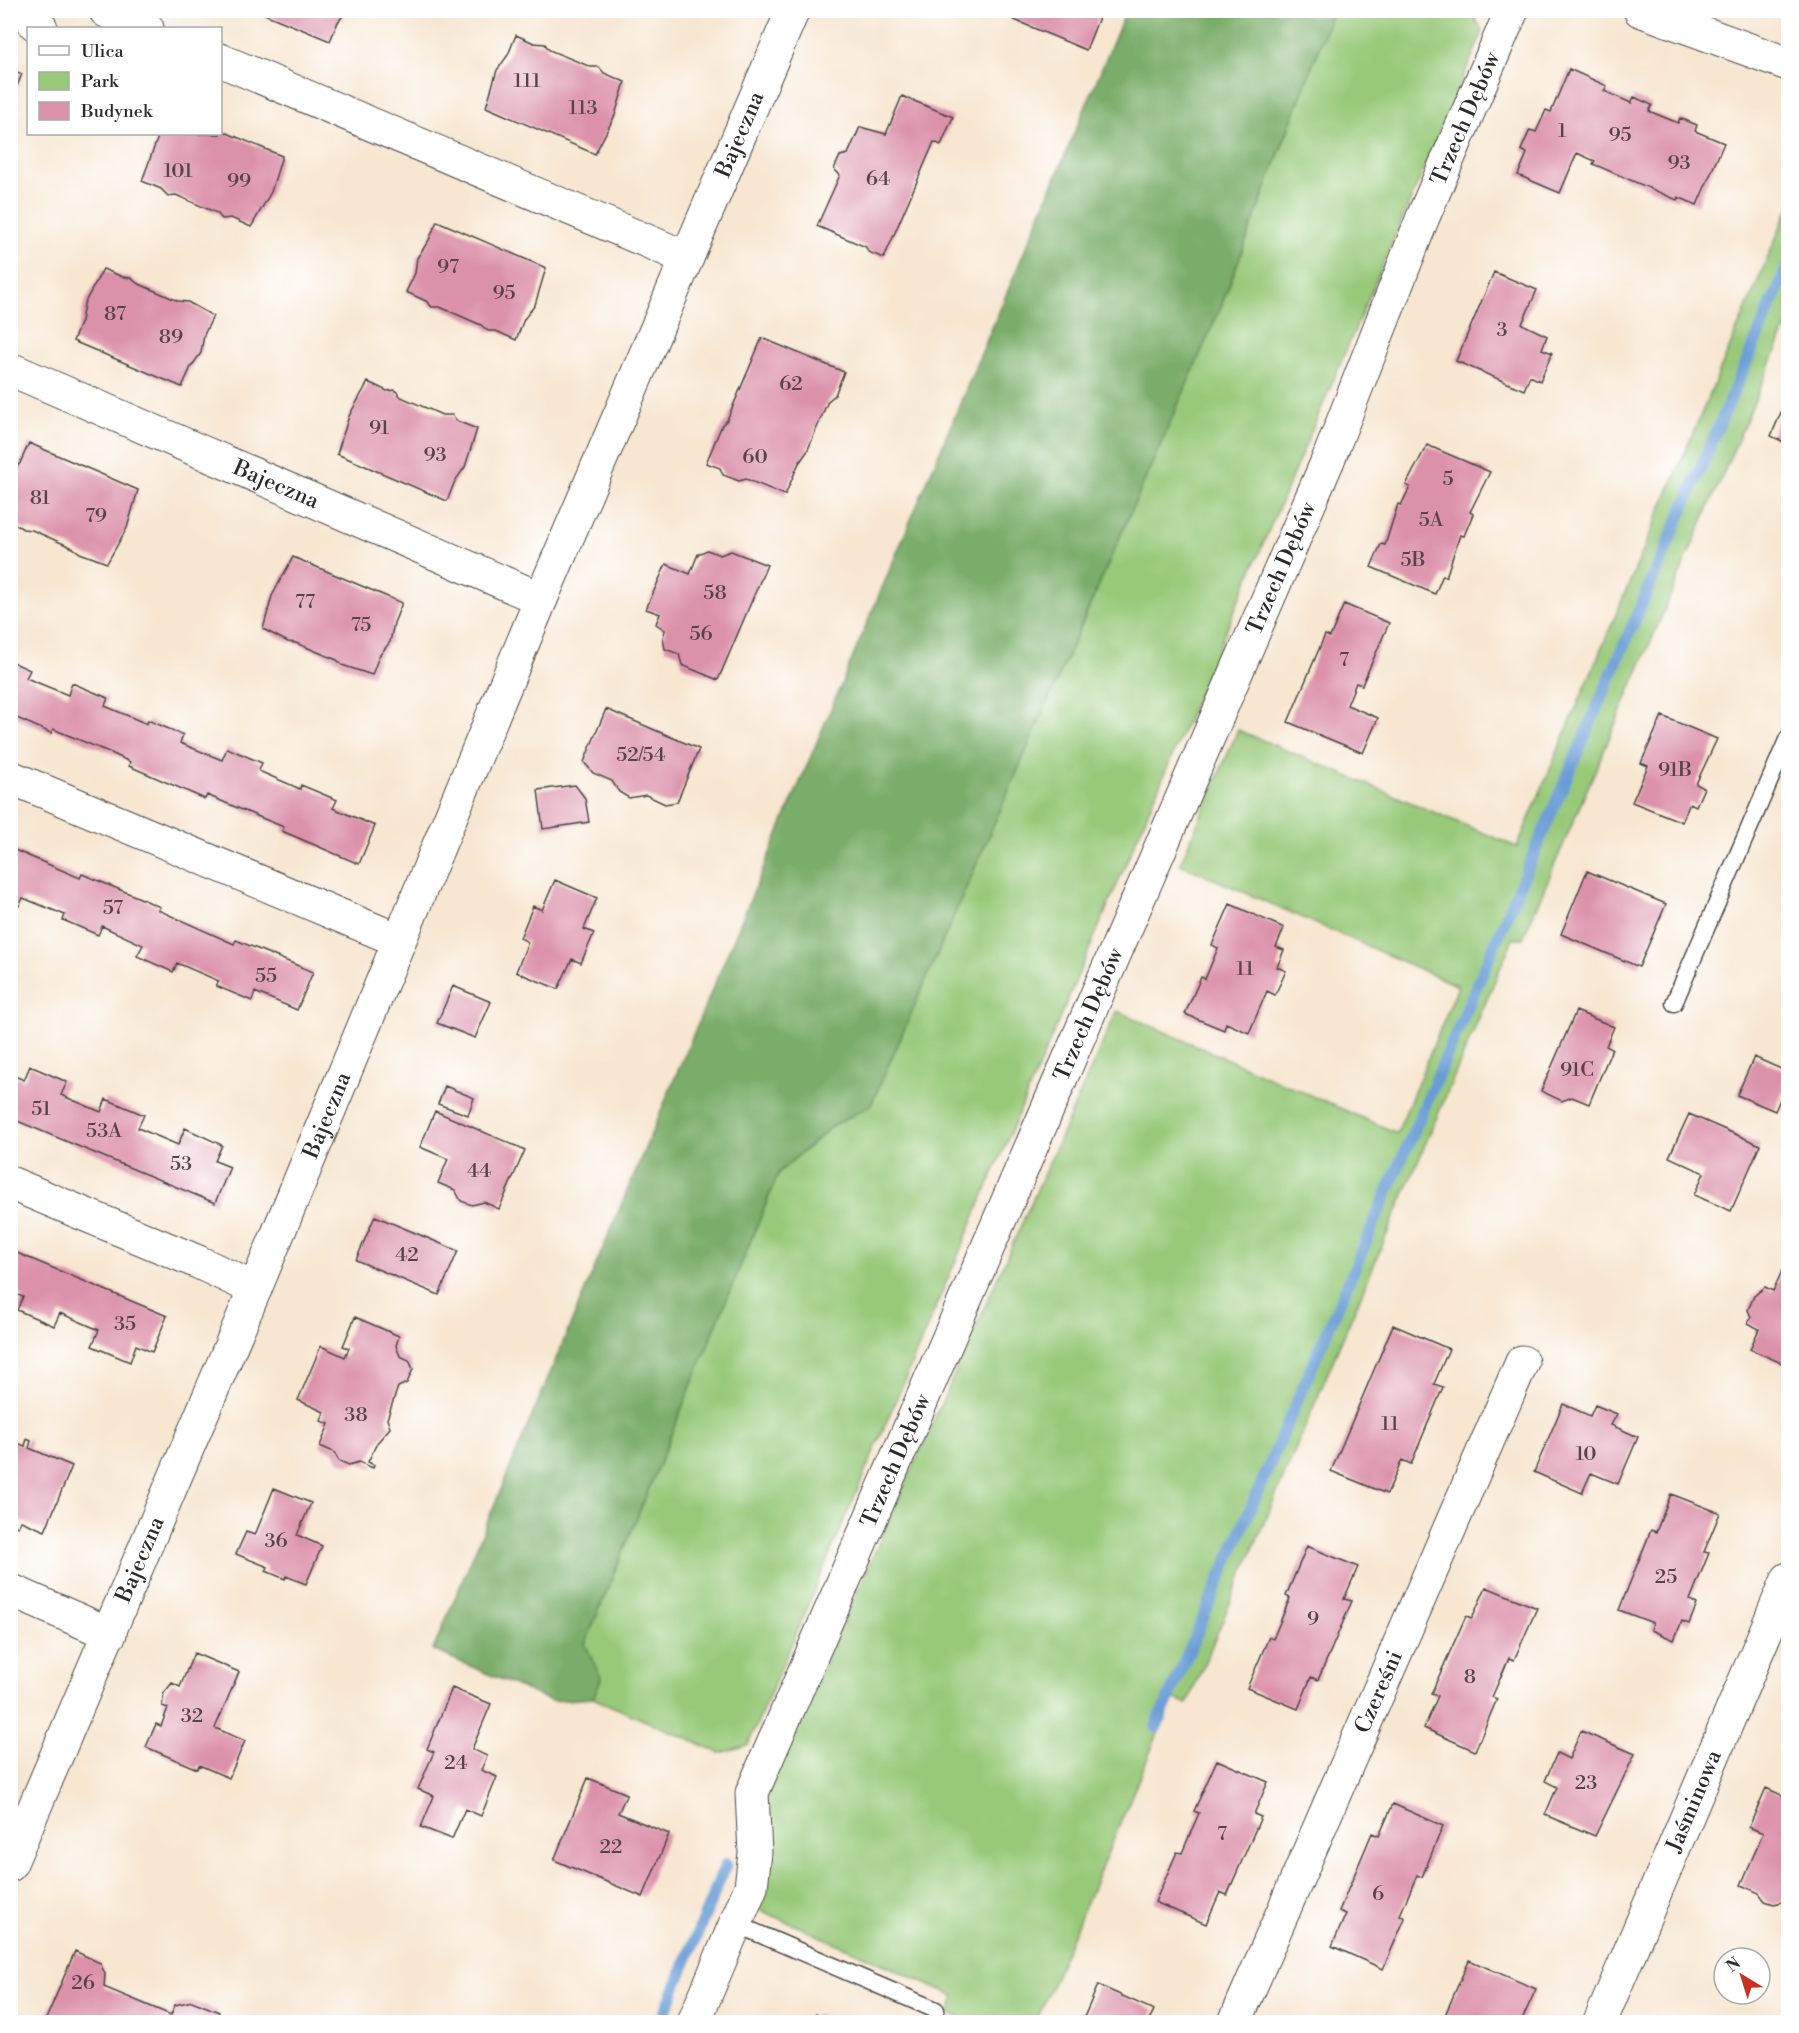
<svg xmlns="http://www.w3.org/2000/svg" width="1799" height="2033" viewBox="0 0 1799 2033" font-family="'Libre Bodoni',serif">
  <rect width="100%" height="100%" fill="#fff"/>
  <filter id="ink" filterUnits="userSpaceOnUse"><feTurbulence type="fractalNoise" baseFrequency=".0167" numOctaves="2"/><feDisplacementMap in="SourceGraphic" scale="12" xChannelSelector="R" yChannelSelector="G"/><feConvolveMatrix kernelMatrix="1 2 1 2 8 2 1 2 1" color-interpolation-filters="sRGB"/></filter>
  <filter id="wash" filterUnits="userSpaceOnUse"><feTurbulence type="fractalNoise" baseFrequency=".008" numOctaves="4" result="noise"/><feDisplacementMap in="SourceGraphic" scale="24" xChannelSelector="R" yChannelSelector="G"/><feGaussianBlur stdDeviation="1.35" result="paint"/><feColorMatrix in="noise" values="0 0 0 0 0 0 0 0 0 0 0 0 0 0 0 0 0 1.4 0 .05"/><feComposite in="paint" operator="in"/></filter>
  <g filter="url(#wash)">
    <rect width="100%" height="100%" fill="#f7e6d0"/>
    <path fill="#98c979" stroke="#627a52" stroke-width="1.5" d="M1333 11H1470L1483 31 748 1745 720 1753 593 1698 601 1678 585 1644 779 1172 831 1127 871 1104 1222 304Z
      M1788 210V323L1523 938H1513L1187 1704 1173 1698 1036 2022H970L949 2013 955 1996 756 1908 766 1795 1117 1011 1397 1133 1458 986 1180 864 1238 730 1517 847Z"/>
    <path fill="#7aad69" stroke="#526c4a" stroke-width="1.5" d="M1126 11H1333L1222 304 871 1105 831 1127 779 1172 585 1644 601 1678 593 1698 551 1701 433 1650Z"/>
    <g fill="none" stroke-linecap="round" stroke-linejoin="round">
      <path stroke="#699cd5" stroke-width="12" d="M1156 1727 1788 266
        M661 2022 726 1864"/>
    </g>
    <g id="blocks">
      <path fill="#db91aa" d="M348 10 338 22 330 41 257 11Z
        M1015 10H1102L1086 50 1012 19Z
        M516 35 534 43 545 44 549 50 591 67H599L604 73 625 82 615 115 595 154 486 107 497 70 508 55Z
        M10 69 22 74 15 91 16 101 10 110Z
        M1569 69 1607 86 1604 91 1631 103 1634 97 1652 105 1649 111 1678 123 1680 118 1697 125 1695 131 1724 143 1697 205 1678 197 1677 200 1593 164 1595 161 1577 153 1560 193 1518 175 1527 153 1521 150 1530 130 1536 132 1546 110 1551 112Z
        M902 96 953 117 941 145 934 142 884 258 868 252 866 247 817 226 840 175 834 169 840 156 848 154 860 127 886 134Z
        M220 130 282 156 271 192 251 227 231 218 222 219 217 213 176 195 168 196 161 189 142 181 159 134H220Z
        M437 221 546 268 535 305 524 319 516 340 496 331H488L481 325 440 307H432L426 301 406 292 415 273 417 258 429 240Z
        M103 269 123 277 131 278 137 283 178 301 188 302 213 316 204 335 201 353 191 367 182 387 73 341 81 321 84 304Z
        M1494 272 1537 290 1522 324 1547 336 1542 349 1552 353 1540 381 1530 376 1524 390 1456 361Z
        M762 338 844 372 835 395 828 401 807 452 799 463 785 495 746 479 739 481 723 475 720 468 706 463 722 425 727 420Z
        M368 382 387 391 395 390 401 397 442 415H452L457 421 477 429 465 467 455 481 447 501 337 454 349 416Z
        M1788 396V444L1771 436Z
        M29 443 138 490 127 528 107 563 80 553 73 548 32 530 23 529 10 521V476L20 463Z
        M1427 445 1490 472 1470 512 1473 514 1464 536 1460 535 1446 577 1443 575 1435 594 1371 567 1381 544 1385 545 1398 504 1401 505 1410 487 1406 485Z
        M707 550 720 555 731 551 767 565 718 680 682 665 679 654 665 649 663 638 665 630 656 624 660 614 646 609 666 564 690 574 698 554Z
        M293 557 402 603 394 623 390 642 379 656 372 675 342 665 337 660 296 643 288 642 263 629 272 596Z
        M1344 604 1389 623 1362 685 1356 683 1347 705 1378 718 1363 753 1288 722 1325 635 1330 637Z
        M10 661 30 670 26 678 68 695 72 683 108 698 105 706 147 724 148 720 183 735 180 743 222 760 227 748 262 763 259 771 300 789 301 785 337 800 333 808 375 826 359 864 282 831 284 827 264 819 207 795 205 799 129 766 130 762 111 753 53 729 51 733 10 715Z
        M606 709 699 749 677 802 665 804 646 795 629 798 619 792 612 781 593 773 584 762Z
        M1662 716 1717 739 1696 784 1704 788 1696 806 1690 803 1682 822 1632 802 1648 766 1641 763Z
        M575 785 585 798 589 822 543 829 538 790Z
        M10 848 80 878 82 874 140 898 160 907 158 910 234 944 236 940 313 972 297 1010 255 992 252 1001 216 986 219 981 177 963 173 972 137 956 143 945 102 926 98 935 63 920 65 915 23 898 19 906 10 902Z
        M1587 871 1666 904 1639 967 1561 934Z
        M555 880 597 898 584 929 594 933 581 963 572 959 558 989 516 972 528 942 520 938 533 906 542 910Z
        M1230 904 1284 928 1276 947 1284 950 1277 967 1286 971 1275 995 1267 991 1249 1033 1226 1023 1224 1030 1185 1014 1201 977 1205 979 1218 948 1212 945Z
        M453 986 491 1002 475 1038 437 1023Z
        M1576 1011 1614 1027 1606 1046 1612 1049 1589 1104 1572 1097 1562 1101 1541 1091Z
        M1754 1057 1788 1072V1080L1775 1111 1737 1095Z
        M30 1066 67 1082 61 1095 101 1112 106 1099 144 1115 138 1128 178 1145 185 1128 222 1145 215 1161 230 1167 215 1203 10 1118V1074L24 1080Z
        M445 1086 474 1098 468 1115 438 1104Z
        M435 1111 525 1150 499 1209 484 1202 472 1205 461 1201 455 1190 438 1183 448 1159 420 1147Z
        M1689 1114 1760 1145 1731 1211 1694 1195 1704 1173 1669 1157Z
        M375 1216 458 1251 439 1295 356 1260Z
        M10 1250 167 1316 152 1352 136 1345 130 1362 92 1346 99 1330 60 1313 54 1326 17 1310 23 1297 10 1292Z
        M1782 1271 1788 1274V1366L1750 1349 1759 1329 1748 1323 1751 1317 1748 1310 1754 1296 1765 1287 1773 1291Z
        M355 1317 399 1336 396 1346 400 1356 409 1360 413 1369 407 1383 398 1387 387 1419 390 1428 377 1443 368 1462 374 1465 373 1468 359 1462 349 1465 339 1461 334 1452 320 1446 329 1424 321 1421 324 1412 298 1400 321 1346 345 1357 349 1348 343 1346Z
        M1393 1325 1449 1349 1434 1384 1443 1387 1411 1464 1402 1460 1387 1494 1331 1471Z
        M1563 1404 1590 1416 1595 1405 1617 1414 1611 1425 1638 1437 1618 1484 1591 1473 1582 1493 1534 1472Z
        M27 1439 31 1441 29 1448 72 1466 45 1531 21 1521 18 1527 10 1524V1440L25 1446Z
        M274 1488 311 1503 297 1535 322 1546 306 1584 286 1576 285 1579 266 1571 268 1567 236 1554 246 1532 255 1535Z
        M1671 1494 1720 1513 1704 1552 1709 1553 1690 1600 1697 1604 1689 1624 1682 1621 1674 1640 1651 1630 1653 1623 1619 1610 1651 1530 1656 1532Z
        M1307 1546 1358 1567 1344 1599 1352 1601 1318 1680 1311 1677 1298 1709 1247 1688 1269 1637 1273 1639 1290 1598 1286 1596Z
        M1486 1587 1537 1608 1514 1660 1509 1658 1492 1697 1497 1699 1475 1751 1424 1728 1438 1696 1431 1694 1466 1616 1472 1618Z
        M194 1653 239 1672 215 1728 245 1741 229 1778 199 1765 197 1769 146 1747 156 1724 161 1726 168 1708 162 1706 164 1693 172 1683 180 1687Z
        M452 1688 491 1704 472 1749 487 1756 481 1770 497 1777 481 1816 465 1809 452 1839 421 1827 434 1796 418 1789 434 1752 427 1749Z
        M1581 1731 1635 1754 1595 1836 1545 1815 1557 1787 1545 1781 1557 1753 1569 1759Z
        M1217 1760 1268 1782 1254 1814 1261 1817 1227 1895 1220 1892 1206 1924 1155 1902 1177 1852 1182 1853 1199 1813 1194 1811Z
        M588 1778 627 1794 618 1813 669 1834 643 1897 554 1860Z
        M1766 1788 1788 1798V1898L1784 1896 1782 1902 1774 1904 1765 1901 1759 1893 1741 1885 1763 1833 1749 1827Z
        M1393 1804 1443 1826 1422 1877 1417 1875 1400 1915 1405 1918 1383 1969 1332 1946 1346 1914 1339 1911 1372 1833 1379 1836Z
        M75 1951 100 1963 105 1974 104 1987 171 2015 175 2005 192 2001 219 2012 215 2022H55L46 2019Z
        M1469 1960 1536 1989 1521 2022H1442Z
        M1098 1985 1154 2010 1148 2022H1082Z
        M816 2014 837 2022H813Z"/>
    </g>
  </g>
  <g filter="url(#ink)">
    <use href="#blocks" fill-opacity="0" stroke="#4a4744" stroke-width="1.5"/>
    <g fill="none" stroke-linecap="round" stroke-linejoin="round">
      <g stroke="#4a4744" stroke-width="19">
        <path id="service" d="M1674 1003 1788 738
          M736 1924 936 2010"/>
      </g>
      <g stroke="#4a4744" stroke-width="35">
        <g id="minor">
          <path d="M28 10 35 24 41 28"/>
          <path d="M1640 10 1788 64"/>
          <path d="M106 11 147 28"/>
          <path d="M220 60 687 258"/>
          <path id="s1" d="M10 369 541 599"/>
          <path d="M10 777 398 940"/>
          <path d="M10 1183 198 1262 255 1289"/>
          <path d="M10 1590 110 1634"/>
          <path id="s2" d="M10 1865 255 1289 541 599 793 10"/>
          <path id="s3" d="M694 2022 751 1887 755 1853 752 1793 1328 460 1423 217 1512 10"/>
          <path id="s4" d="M1235 2022 1522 1362"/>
          <path id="s5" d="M1600 2022 1788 1579"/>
        </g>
      </g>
      <use href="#service" stroke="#fff" stroke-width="16"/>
      <use href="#minor" stroke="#fff" stroke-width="33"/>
    </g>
  </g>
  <g text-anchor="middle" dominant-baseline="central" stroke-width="5" stroke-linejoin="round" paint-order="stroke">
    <g font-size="20" fill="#57444b">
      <text x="527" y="81">111</text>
      <text x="583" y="108">113</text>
      <text x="1562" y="131">1</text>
      <text x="1620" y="135">95</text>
      <text x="1679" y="163">93</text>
      <text x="178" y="171">101</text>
      <text x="878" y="179">64</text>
      <text x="239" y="181">99</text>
      <text x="448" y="267">97</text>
      <text x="504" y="293">95</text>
      <text x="115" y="314">87</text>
      <text x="1502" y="330">3</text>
      <text x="171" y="337">89</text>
      <text x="791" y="384">62</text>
      <text x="379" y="428">91</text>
      <text x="435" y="455">93</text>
      <text x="755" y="457">60</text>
      <text x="1448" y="479">5</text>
      <text x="40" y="498">81</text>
      <text x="96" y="516">79</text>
      <text x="1431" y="520">5A</text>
      <text x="1413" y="560">5B</text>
      <text x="715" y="593">58</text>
      <text x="305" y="602">77</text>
      <text x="361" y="625">75</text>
      <text x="701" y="634">56</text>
      <text x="1344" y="660">7</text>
      <text x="641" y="755">52/54</text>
      <text x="1675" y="770">91B</text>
      <text x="113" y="908">57</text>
      <text x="1245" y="969">11</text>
      <text x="266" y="976">55</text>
      <text x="1577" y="1070">91C</text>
      <text x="41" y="1109">51</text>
      <text x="104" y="1131">53A</text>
      <text x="181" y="1164">53</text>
      <text x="479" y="1171">44</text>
      <text x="407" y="1255">42</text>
      <text x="125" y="1324">35</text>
      <text x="356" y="1415">38</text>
      <text x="1390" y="1424">11</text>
      <text x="1586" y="1454">10</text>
      <text x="276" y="1541">36</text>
      <text x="1666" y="1577">25</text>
      <text x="1313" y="1619">9</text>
      <text x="1470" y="1677">8</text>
      <text x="192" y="1716">32</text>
      <text x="456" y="1763">24</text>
      <text x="1586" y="1783">23</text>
      <text x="1222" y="1834">7</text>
      <text x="611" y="1847">22</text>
      <text x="1378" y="1894">6</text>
      <text x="83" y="1983">26</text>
    </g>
    <g font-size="22" fill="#2b2b2b" stroke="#fff">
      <text stroke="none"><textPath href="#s3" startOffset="2061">Trzech Dębów</textPath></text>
      <text stroke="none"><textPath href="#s2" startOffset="1878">Bajeczna</textPath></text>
      <text stroke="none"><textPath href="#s1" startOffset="290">Bajeczna</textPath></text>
      <text stroke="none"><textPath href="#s3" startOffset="1575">Trzech Dębów</textPath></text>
      <text stroke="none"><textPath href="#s3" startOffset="1089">Trzech Dębów</textPath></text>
      <text stroke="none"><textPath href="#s2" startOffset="814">Bajeczna</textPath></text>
      <text stroke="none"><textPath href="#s3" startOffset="603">Trzech Dębów</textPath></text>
      <text stroke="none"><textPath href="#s2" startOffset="332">Bajeczna</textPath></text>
      <text stroke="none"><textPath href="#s4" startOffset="360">Czereśni</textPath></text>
      <text stroke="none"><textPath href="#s5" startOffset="240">Jaśminowa</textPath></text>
    </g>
  </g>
  <rect width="1799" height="2033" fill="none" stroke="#fff" stroke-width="36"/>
  <rect x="27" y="27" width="195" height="108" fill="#ffffff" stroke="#aaaaaa" stroke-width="1.5"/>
  <rect x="39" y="46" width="30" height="9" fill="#ffffff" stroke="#aaaaaa" stroke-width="1.5"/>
  <text x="81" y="57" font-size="18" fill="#2b2b2b">Ulica</text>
  <rect x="39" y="72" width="30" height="18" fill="#98c979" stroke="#aaaaaa" stroke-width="1.5"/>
  <text x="81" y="87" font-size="18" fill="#2b2b2b">Park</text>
  <rect x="39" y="102" width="30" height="18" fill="#db91aa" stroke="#aaaaaa" stroke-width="1.5"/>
  <text x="81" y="117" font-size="18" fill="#2b2b2b">Budynek</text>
  <g transform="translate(1742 1976) rotate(322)"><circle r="28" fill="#ffffff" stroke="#aaaaaa" stroke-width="1.5"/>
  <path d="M0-4.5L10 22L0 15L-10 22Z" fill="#c8321e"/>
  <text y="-9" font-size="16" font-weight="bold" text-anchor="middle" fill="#2b2b2b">N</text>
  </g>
</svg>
